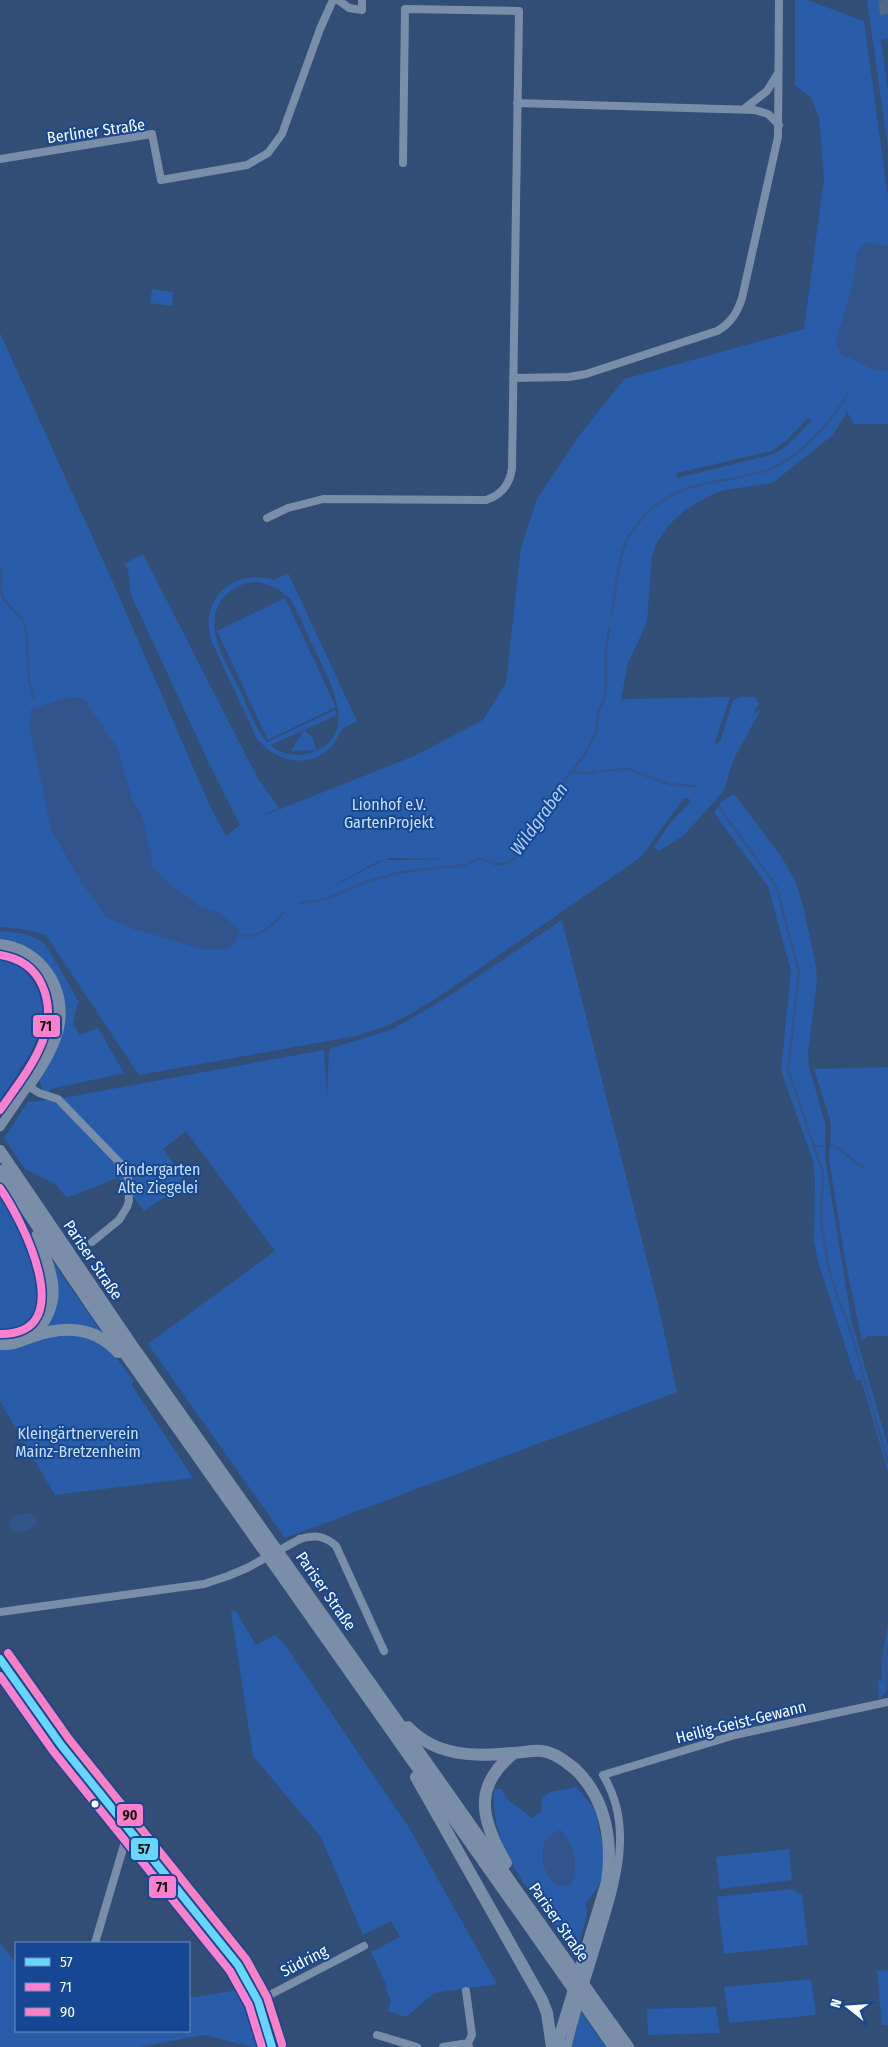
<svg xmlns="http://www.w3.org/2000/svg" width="888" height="2047" viewBox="0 0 888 2047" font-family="'Fira Sans Condensed',sans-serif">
  <rect width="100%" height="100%" fill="#324d76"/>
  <path fill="#295da9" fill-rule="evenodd" d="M795 0H807L864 21 888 197V424H854L847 412 833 435 779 478 772 483 725 490 715 493 686 509 668 526 656 544 652 556 647 622 628 663 621 699 730 697 714 745 720 742 733 700 740 697H755L759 704 754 710 755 713 760 711 735 757 729 772 726 786 721 794 683 836 659 851 654 847 670 823 691 801 688 798H684L641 857 437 998 414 1012 384 1027 356 1036 139 1075 46 935 28 930 0 927V333L115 587 209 804 226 836 240 825 207 759 131 595 128 569 124 564 143 554 257 777 279 808 253 820 414 756 483 720 506 683 521 547 537 499 579 436 624 379 804 329 824 178 819 117 811 98 795 85ZM808 418 812 420C800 432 789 446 774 454L677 478V473L772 451 787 440ZM391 858 457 859 384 860 324 891 377 862Z
    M867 0H888V39L881 40 888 90V149Z
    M152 289 173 292 172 306 150 303Z
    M288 573 357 721C353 724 346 726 343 729 338 734 336 743 330 748 307 770 275 761 257 739L211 640C199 598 234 568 274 580ZM258 582 277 588 291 600C301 616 307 635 316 652 330 683 362 736 310 753 297 757 281 755 271 745L304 730 291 751 316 750 313 738 304 730 337 715 335 710 267 742C254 727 248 707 240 690 227 663 200 625 224 597 233 587 245 582 258 582Z
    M285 598 336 707 268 740 217 631Z
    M732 795H735L783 859 796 883 802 902 816 966 817 982 808 1052 809 1067 825 1123V1158L852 1323 888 1446V1472L861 1379 856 1380 818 1261 814 1240 815 1180 813 1161 781 1071 791 971 768 886 714 813 722 801Z
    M562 920 658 1304 677 1392 285 1538 148 1344 275 1251 186 1131 163 1149 187 1182 144 1211 119 1178C100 1183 85 1193 66 1197L55 1184 25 1169 4 1138 27 1103 29 1102 63 1098 324 1050 327 1097 329 1049 393 1029 446 998Z
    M0 931C14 932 30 933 42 942 50 948 72 991 79 1002L76 1009 73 1024 80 1035 98 1028 124 1073 51 1089 49 1092 42 1089 39 1079 54 1053 58 982 0 941Z
    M0 956C13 959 19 965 28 975 65 1016 23 1065 0 1100Z
    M888 1067V1336H868L862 1341 845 1260 829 1159 831 1130 830 1120 814 1069Z
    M0 1190 29 1232 41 1256 49 1278V1304L27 1334 0 1339Z
    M52 1261 105 1337 46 1327Z
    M81 1333 111 1351 134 1381 131 1384 193 1478 55 1495 0 1401V1349L46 1336Z
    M236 1611 256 1645 275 1635 285 1645 408 1826 497 1984 434 1993 406 2017 388 2011 391 2000 385 1989 387 1986 371 1952 400 1937 391 1921 363 1935 321 1837 253 1756 231 1612Z
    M888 1624V1689L879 1700 878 1681H882V1662Z
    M577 1787 595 1810 604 1851 602 1879 594 1893 586 1903 587 1915 576 1953C541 1905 489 1853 494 1789H502L506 1798 532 1818 542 1811 541 1798 550 1792Z
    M789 1849 792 1880 720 1889 716 1857Z
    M792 1889 802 1895 808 1945 724 1954 717 1897Z
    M0 1943 16 1963V2031H189V1998L244 1989 252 2006 264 2047H252L204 2035 139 2047H0Z
    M888 1970V2025H882L877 1971Z
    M811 1979 816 2015 729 2023 724 1987Z
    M716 2007 720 2033 648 2035 647 2009Z
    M581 2012 606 2047H572Z"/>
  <path fill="#32548b" d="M868 242 888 246V371L874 370 841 354 836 341 854 279 857 254 860 248Z
    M78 697 86 701 118 749 132 799 141 813 145 827 153 868 183 895H187L200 907 218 912 238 929 236 941 229 948 205 950 131 928 105 916 78 877 51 829 29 723 31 709 66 698Z
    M31 1513 37 1517C38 1530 22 1536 11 1529L8 1522C14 1514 22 1514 31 1513Z
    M561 1830C575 1846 580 1867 570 1886L556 1885C541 1869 542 1862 544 1841L554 1832Z"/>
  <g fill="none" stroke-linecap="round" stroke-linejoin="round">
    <path stroke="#32548b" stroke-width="2.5" d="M0 568 2 570 0 589 4 600 23 620 27 636 28 674 33 698
      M611 616C616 591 617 561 628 538 631 531 637 525 642 519 679 475 722 487 770 469 800 457 833 421 848 393
      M574 771 581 773 597 772
      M601 771 628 769 669 784 695 786
      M719 807 776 886 799 973 788 1069 823 1173 821 1220 828 1266 839 1302 849 1325 888 1463
      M299 903 327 899 366 882 401 872 466 865C489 847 490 878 516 857L561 786 587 751 596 732 598 713 604 699 606 685V650L609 628
      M235 931C252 945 272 926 284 912
      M814 1146H823
      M831 1146H835L864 1168
      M887 1690 885 1662 888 1646"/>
    <path stroke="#51688b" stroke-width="14" stroke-dasharray="14 7" stroke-linecap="butt" d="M885 0 888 19"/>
    <path stroke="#7a8ea9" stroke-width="8" d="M338 0 349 8 362 10V0
      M517 103 755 110 768 114 779 125
      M744 109 767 91 778 73
      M0 159 152 134 161 180 247 165 268 153 282 134 320 29 333 0
      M513 378 569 377 586 374 717 331C731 323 737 313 742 298L778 137 779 0
      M267 518 288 508 323 499 486 500C502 495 510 484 512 468L519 11 405 9 403 163
      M28 1086 39 1093 58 1099 120 1163 128 1177 129 1201 127 1207 119 1220 92 1242
      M300 1539C315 1535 324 1535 336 1546L384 1651
      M0 1612 204 1584 228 1576 247 1568
      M0 1659 61 1745 238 1965 258 2001 272 2047
      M0 1680 9 1673
      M95 1943 124 1845 134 1837
      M466 1991 472 2035 468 2043 469 2047
      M258 2001 364 1946
      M377 2035 417 2047
      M558 2042 568 2045C576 2011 587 1978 597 1945 614 1889 636 1829 603 1775L735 1735 888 1702
      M443 2047 468 2043"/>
    <path stroke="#7a8ea9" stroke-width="9" d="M0 1127 28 1086"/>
    <path stroke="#7a8ea8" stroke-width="12" d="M0 945C40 949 67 989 58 1028 53 1049 41 1068 28 1086
      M0 1151 131 1344 572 1969
      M0 1171 96 1312 568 1981
      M32 1336C65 1302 52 1275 37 1236
      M0 1344C13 1345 22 1340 34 1336 66 1325 95 1327 118 1352
      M408 1727C435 1756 474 1757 511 1753 522 1753 531 1750 542 1751 555 1753 565 1761 575 1769 606 1798 613 1842 607 1882L558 2042
      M416 1777 542 2000 547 2013 552 2047
      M506 1863C482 1821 471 1787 514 1753
      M588 1991 628 2047
      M584 2004 614 2047"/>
    <path stroke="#7a8ea9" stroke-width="8" d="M247 1568 300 1539"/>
    <path stroke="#7a8ea8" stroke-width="12" d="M572 1969 588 1991
      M568 1981 584 2004"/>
    <g stroke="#164792" stroke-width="11">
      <path id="bus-1" d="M0 1659 61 1745 238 1965 258 2001 272 2047"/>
    </g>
    <g stroke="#164792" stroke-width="11">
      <path id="bus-2" d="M0 955C19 958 34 967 42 985 63 1031 25 1074 0 1110
        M0 1188C23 1221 81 1335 0 1334
        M0 1676 53 1751 230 1971 249 2005 262 2047"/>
    </g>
    <g stroke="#164792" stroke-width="11">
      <path id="bus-3" d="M8 1653 69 1739 246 1959 267 1997 282 2044"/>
    </g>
    <use href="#bus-1" stroke="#66d6fb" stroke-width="8"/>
    <use href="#bus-2" stroke="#ff80ce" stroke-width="8"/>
    <use href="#bus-3" stroke="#ff80c4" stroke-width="8"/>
  </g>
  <circle fill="#fff" stroke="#164792" stroke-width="2" cx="95" cy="1804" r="4.5"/>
  <g text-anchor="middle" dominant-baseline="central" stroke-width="4" stroke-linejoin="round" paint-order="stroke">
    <g font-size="16" fill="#fff" stroke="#164792">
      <text transform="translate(96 131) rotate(-8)">Berliner Straße</text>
      <text transform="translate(93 1260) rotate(56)">Pariser Straße</text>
      <text transform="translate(326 1591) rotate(55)">Pariser Straße</text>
      <text transform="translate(741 1722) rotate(-14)">Heilig-Geist-Gewann</text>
      <text transform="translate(559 1922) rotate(55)">Pariser Straße</text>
      <text transform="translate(304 1961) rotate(-27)">Südring</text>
    </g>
    <g font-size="16" fill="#cbdffc" stroke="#164792">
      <text x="389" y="804">Lionhof e.V.<tspan x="389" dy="18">GartenProjekt</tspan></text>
      <text x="158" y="1169">Kindergarten<tspan x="158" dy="18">Alte Ziegelei</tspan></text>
      <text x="78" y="1433">Kleingärtnerverein<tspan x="78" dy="18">Mainz-Bretzenheim</tspan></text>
    </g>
    <g font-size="18" font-style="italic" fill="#b0cef8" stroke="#164792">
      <text transform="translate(539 819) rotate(-54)">Wildgraben</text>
    </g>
  </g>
  <g stroke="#164792" stroke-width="2">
    <rect x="32" y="1014" width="29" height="24" rx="5" fill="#ff80ce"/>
    <rect x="116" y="1803" width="28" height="24" rx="5" fill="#ff80c4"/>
    <rect x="130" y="1837" width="29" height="24" rx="5" fill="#66d6fb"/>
    <rect x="148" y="1875" width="29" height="24" rx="5" fill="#ff80ce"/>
  </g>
  <g font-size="14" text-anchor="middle" font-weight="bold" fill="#111">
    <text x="46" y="1031">71</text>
    <text x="130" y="1820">90</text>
    <text x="144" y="1854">57</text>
    <text x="162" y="1892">71</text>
  </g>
  <rect x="15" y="1942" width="175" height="90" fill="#164792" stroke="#7391be"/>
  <rect x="25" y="1958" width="25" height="8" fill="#66d6fb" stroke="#7391be"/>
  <text x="60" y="1967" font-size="15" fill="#ffffff">57</text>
  <rect x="25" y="1983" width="25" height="8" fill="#ff80ce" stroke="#7391be"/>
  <text x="60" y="1992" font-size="15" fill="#ffffff">71</text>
  <rect x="25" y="2008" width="25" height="8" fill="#ff80c4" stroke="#7391be"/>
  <text x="60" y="2017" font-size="15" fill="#ffffff">90</text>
  <g transform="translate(848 2007) rotate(287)" stroke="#164792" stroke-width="4" paint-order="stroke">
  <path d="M0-4L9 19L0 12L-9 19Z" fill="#ffffff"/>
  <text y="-8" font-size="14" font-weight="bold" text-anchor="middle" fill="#ffffff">N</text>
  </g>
</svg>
